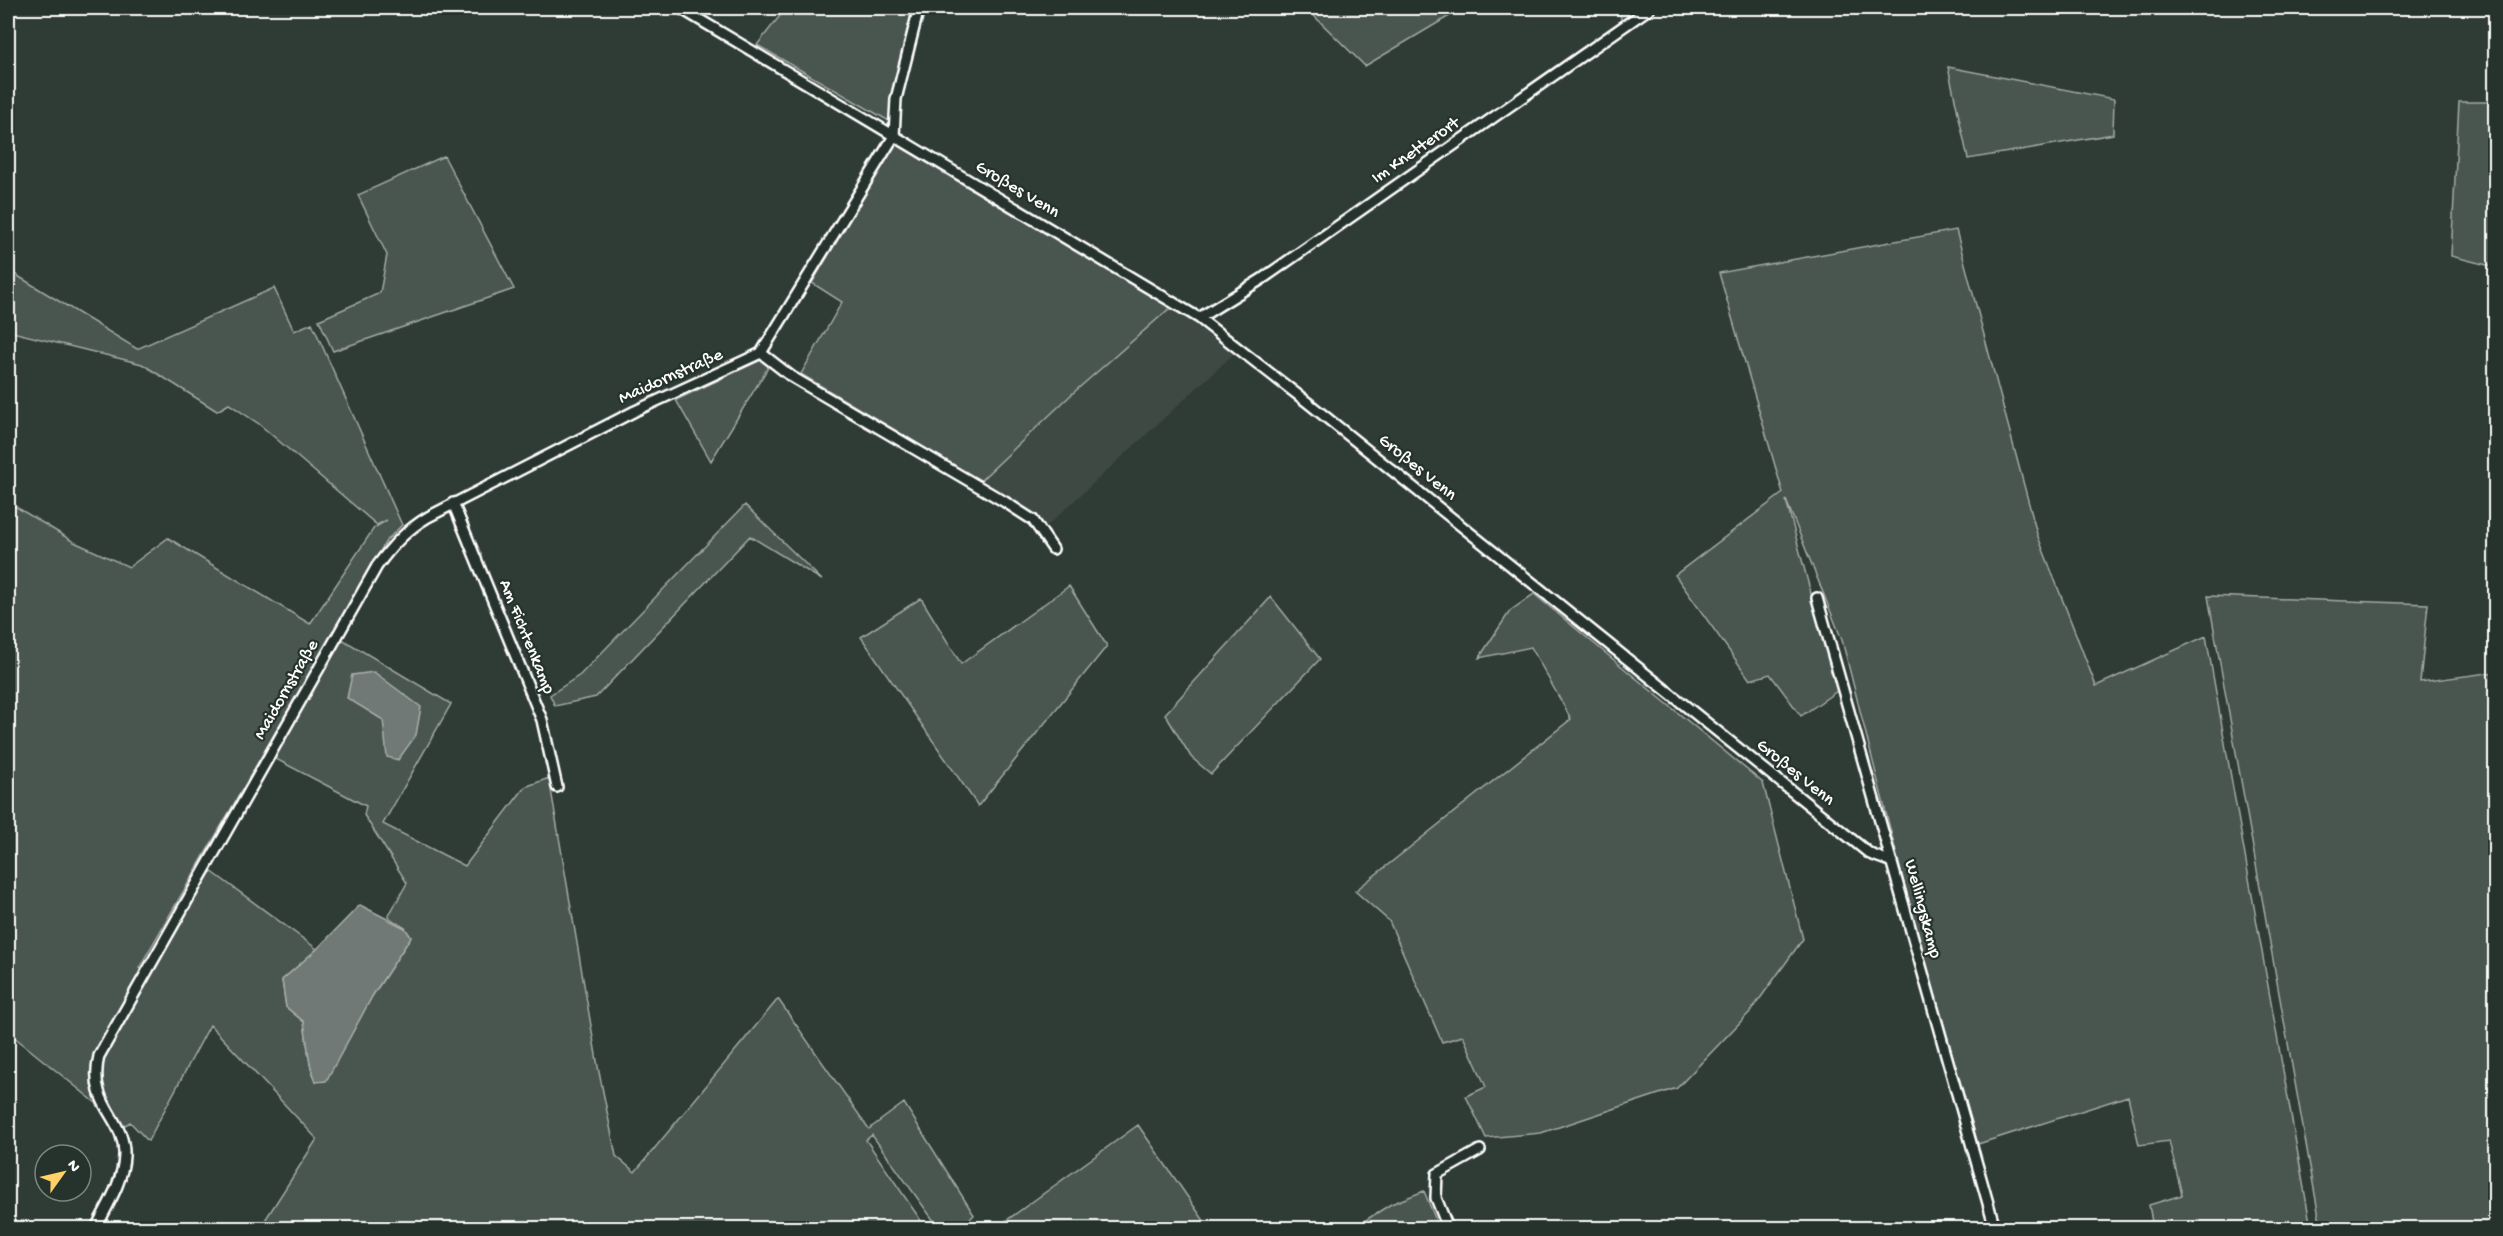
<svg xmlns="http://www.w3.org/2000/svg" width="2503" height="1236" viewBox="0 0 2503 1236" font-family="'Gochi Hand',sans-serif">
  <rect width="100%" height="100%" fill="#2f3b35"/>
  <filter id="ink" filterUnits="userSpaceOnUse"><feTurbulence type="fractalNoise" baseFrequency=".0167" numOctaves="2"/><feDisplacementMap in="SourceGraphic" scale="12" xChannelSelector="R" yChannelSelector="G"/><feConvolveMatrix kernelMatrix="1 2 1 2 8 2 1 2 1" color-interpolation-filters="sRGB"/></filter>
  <g filter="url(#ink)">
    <path fill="#3c4842" d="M1171 307 1237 351 1046 527 1032 511 980 481 1073 393Z"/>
    <path fill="#4a544f" stroke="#a4aaa7" stroke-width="1.5" d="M786 8H913L889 121 757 45Z
      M1306 8H1463L1365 66Z
      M1620 8H1639L1621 22Z
      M1948 67 2114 99 2113 134 1968 159Z
      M2459 102H2495V267L2451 256Z
      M895 143 1171 307 1073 393 980 481 801 374 842 302 812 283Z
      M444 156 514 289 333 351 319 320 380 293 387 255 358 195Z
      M1956 230 2037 534 2096 686 2206 636 2311 1228H2153L2149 1205 2182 1195 2169 1141 2139 1145 2128 1096 1978 1144 1911 911 1842 640 1786 500 1837 691 1801 716 1770 674 1750 680 1675 575 1783 493 1719 273Z
      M8 270 137 349 274 288 294 331 312 323 402 525 386 541 139 968 149 976 211 871 317 949 282 980 286 1007 304 1022 310 1064 316 1082 411 937 405 928 388 917 407 883 364 815 366 806 274 758 342 639 451 704 383 824 465 866 525 787 549 778 598 1067 616 1156 635 1172 778 999 869 1129 904 1103 974 1215 961 1228H939L872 1135 866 1140 926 1228H260L317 1139 210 1025 148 1141 130 1122 114 1132 96 1103 8 1032V502L74 542 129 567 168 538 310 624 374 528 387 520 377 525 259 424 229 404 217 411 142 364 8 331Z
      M761 360 769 366 711 461 676 400Z
      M745 505 822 580 750 536 596 697 555 706 550 695 580 675Z
      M1069 586 1107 646 978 806 861 637 921 598 961 664Z
      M1534 594 1763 783 1803 939 1751 1011 1677 1088 1541 1133 1486 1138 1466 1096 1486 1087 1463 1036 1442 1042 1389 921 1355 891 1571 719 1531 647 1479 658 1510 611Z
      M2208 596 2428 604 2420 682 2495 672V1228H2321Z
      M1271 597 1320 659 1211 774 1191 757 1165 714Z
      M1138 1125 1209 1228H996Z
      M1424 1191 1439 1228H1353L1391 1204Z"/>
    <path fill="#707975" stroke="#a9afac" stroke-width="1.5" d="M374 672 421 707 416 735 398 760 387 757 383 720 347 698 352 675Z
      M360 905 405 928 411 937 373 995 326 1081 316 1082 310 1064 304 1022 286 1007 282 980 317 949Z"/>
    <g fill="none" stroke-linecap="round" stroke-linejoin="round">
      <g stroke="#fff" stroke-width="14">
        <path id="minor" d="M680 8 1199 318 1307 402 1870 854 1892 862
          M1199 318 1262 279 1650 8
          M761 353 792 377 1005 502 1033 520 1053 549
          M453 503 542 720 557 787
          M1817 598 1995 1228
          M96 1228C107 1206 123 1182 124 1156 126 1117 87 1107 99 1056L377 566C392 546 406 530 428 517L635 411 761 353 894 136 896 99 919 8
          M1448 1228 1436 1198 1437 1174 1480 1150"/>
      </g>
      <use href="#minor" stroke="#26332d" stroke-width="9"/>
    </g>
  </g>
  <g text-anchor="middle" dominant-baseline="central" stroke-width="4.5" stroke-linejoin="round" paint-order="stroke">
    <g font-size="18" fill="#fff" stroke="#26332d">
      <text transform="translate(1416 151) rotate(-35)">Im Knetterort</text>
      <text transform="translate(1017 190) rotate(31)">Großes Venn</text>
      <text transform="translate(671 377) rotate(-24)">Maidornstraße</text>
      <text transform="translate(1417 468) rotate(39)">Großes Venn</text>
      <text transform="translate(526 637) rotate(68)">Am Fichtenkamp</text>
      <text transform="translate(287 690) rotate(-60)">Maidornstraße</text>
      <text transform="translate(1795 773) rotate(39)">Großes Venn</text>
      <text transform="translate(1922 909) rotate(75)">Wellingskamp</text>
    </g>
  </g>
  <rect width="2503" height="1236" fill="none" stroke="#26332d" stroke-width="30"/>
  <rect x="15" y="15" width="2473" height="1206" fill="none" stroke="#fff" stroke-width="2" filter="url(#ink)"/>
  <g transform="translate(63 1173) rotate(56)"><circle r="28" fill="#26332d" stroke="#7d8581" stroke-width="1.5"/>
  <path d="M0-4.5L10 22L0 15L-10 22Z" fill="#ffd166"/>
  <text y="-9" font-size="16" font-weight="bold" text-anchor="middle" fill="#ffffff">N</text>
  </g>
</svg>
